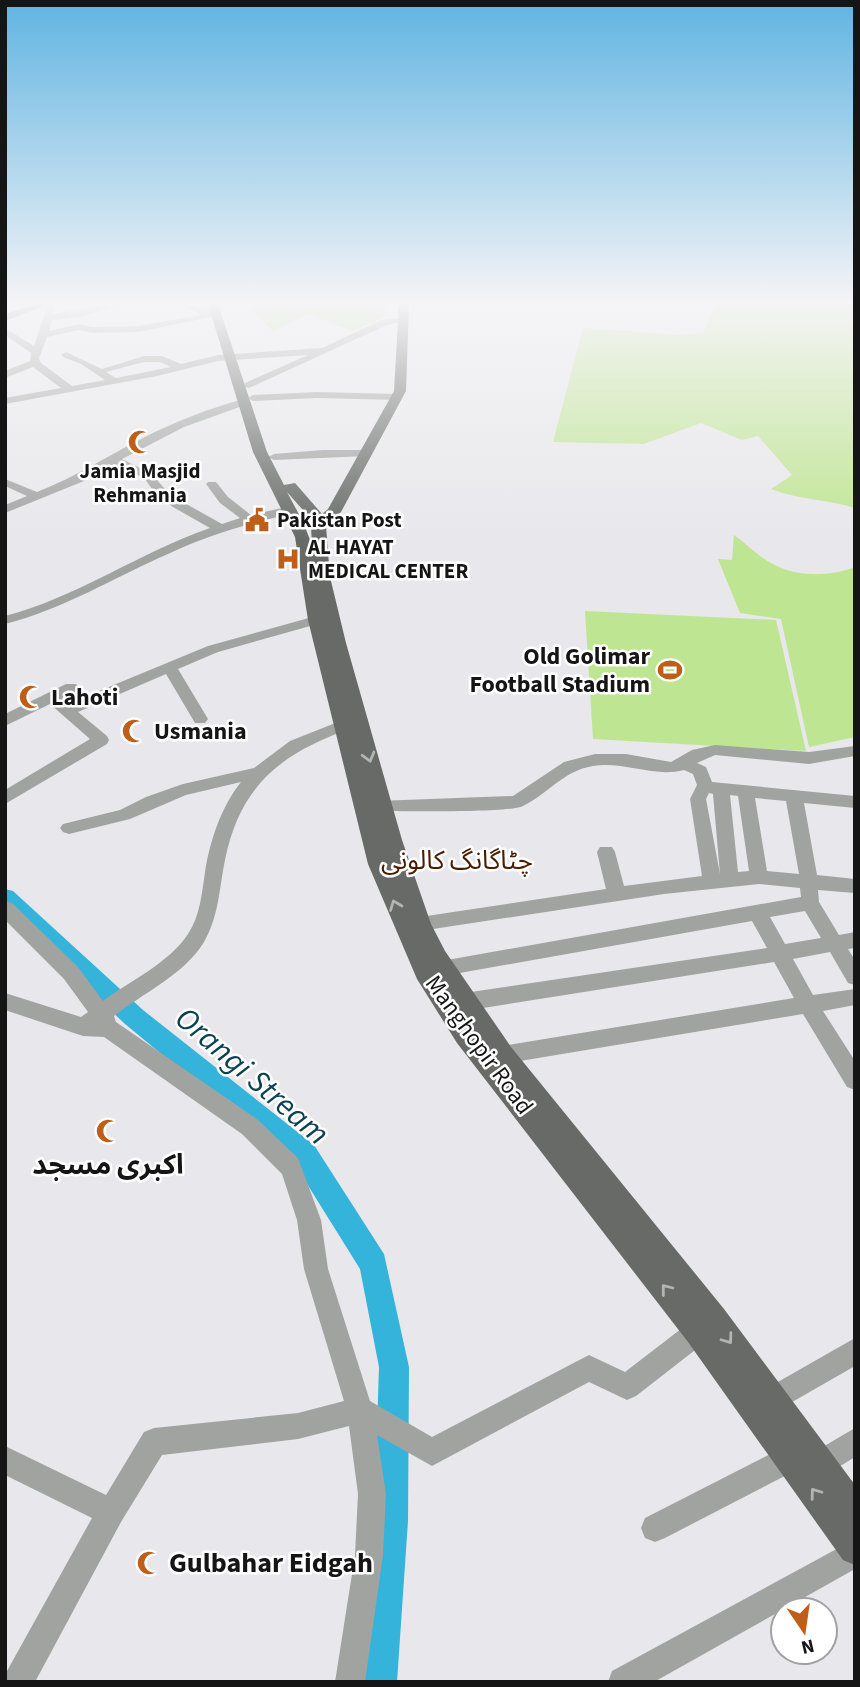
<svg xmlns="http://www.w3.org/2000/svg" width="860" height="1687" viewBox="0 0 860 1687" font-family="'Source Sans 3','Noto Sans Arabic',sans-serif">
  <rect width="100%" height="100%" fill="#e8e7eb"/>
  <path fill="#bee591" d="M261 304H385L384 317 353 331 309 314 273 331 250 309Z
    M716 304H855V508C827 499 798 500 771 489L792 475 758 436 742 440 701 423 644 444 553 442 583 328 677 335 703 333Z
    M734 535C748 545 763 561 779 567 803 577 832 576 855 567V737L809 747 781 619 740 613 718 559 732 560Z
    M585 611 776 620 806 751 593 739Z"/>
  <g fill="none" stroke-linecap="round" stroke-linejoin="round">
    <path fill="#34b4da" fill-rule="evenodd" d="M5 889 13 891 143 1010 314 1145 384 1254 409 1367 408 1521 397 1682H360L374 1521 379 1367 360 1269 294 1163 125 1024 5 911Z"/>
    <path fill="#a1a3a1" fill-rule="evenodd" d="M48 304 55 306 53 314 110 304H123L80 317 52 320 49 331 79 324 92 327 138 326 202 315 181 304 215 310 221 315 138 332 92 333 79 330 47 337 39 358 41 363 72 386 105 380 81 364 63 357 61 355 66 352 102 369 144 356H162L181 364 218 355 322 348 382 320 402 318 407 321 387 325 249 388 245 387V383L308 355 218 361 157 376 5 404V398L61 388 33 367 5 378V371L30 361 31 353 5 335V328L34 346ZM144 362H160L171 367 116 378 106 372Z
      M317 392 397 394 402 397 397 400 317 398 253 401 248 398 253 395Z
      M244 399 249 402 248 404 184 427 122 459 152 474 163 487 181 501 222 524 240 518 220 503 206 484 208 482H216L228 497 251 515 291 506 297 510 295 513C251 523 210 534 168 554 113 578 64 609 5 624V616C78 597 140 552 210 528L173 507 155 493 144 478 114 464 84 481 5 513V505L27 496 5 486V479L37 492C76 477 107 456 143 438 174 422 210 408 244 399Z
      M323 450H366L372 453 366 456 274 460 268 457 274 454Z
      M316 616 323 620 321 623 218 652 178 669 208 719 205 723H195L166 674 78 712 107 736 109 740 107 744 5 804V790L90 739 50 704 5 726V714L66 684H76L87 696 208 646ZM69 694 75 701 69 704 62 698Z
      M343 720 351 725 349 729C280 754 240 786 225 860 219 889 219 916 204 942 184 975 143 993 114 1016L116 1022 258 1120 298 1158 321 1220 328 1269 370 1401 432 1437 589 1355 625 1372 690 1322 699 1318 708 1322 712 1331 708 1340 636 1396 627 1400 589 1382 432 1466 377 1435 386 1494 383 1555 365 1682H335L355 1555 358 1494 349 1426 298 1439 162 1455 121 1522 35 1682H5L7 1671 92 1518 5 1475V1446L106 1495 144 1432 154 1428 298 1413 344 1401 304 1269 297 1220 282 1174 242 1134 104 1037 83 1036 5 1010V993L81 1017 88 1012 64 979 5 920V901L12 903 78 967 103 1001C131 980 168 964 188 934 200 916 202 893 205 872 210 841 221 807 241 782L186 795 130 819 69 834 63 832 60 828 63 824 120 810 146 797 183 784 254 768 290 741Z
      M715 745 809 752 855 746V756L809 764 715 755 697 763 706 767 712 782 855 796V808L804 803 817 875 855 879V893L818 890 819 902 839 935 855 932V948L848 949 855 960V985L848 983 830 952 793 959 813 995 855 989V1005L823 1011 855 1061V1090L847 1087 803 1014 502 1064 495 1062 492 1055 495 1048 502 1046 794 998 774 962 464 1011 457 1008 454 1002 457 996 464 993 767 948 752 921 443 976 436 974 433 968 436 962 801 897 800 888 759 884 664 894 420 931 413 929 411 924 413 919 420 917 606 889 597 852 600 847H612L615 852 624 886 702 876 690 799 697 785 693 774 684 770C655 778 623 761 593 766 563 771 549 793 523 806 510 813 406 811 383 811L375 805 377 801 513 796 564 762 595 754H626L671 762 692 750ZM709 793 713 794 720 874 706 799ZM730 795 738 796 749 871 738 872ZM755 798 786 801 799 874 767 871ZM805 911 821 938 785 944 770 917Z
      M855 1338V1366L780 1409 771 1413 762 1409 758 1400 762 1391Z
      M855 1428V1457L819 1479 809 1475 805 1465 809 1455Z
      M790 1444 800 1448 804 1458 800 1468 665 1538 655 1542 645 1538 641 1528 645 1518Z
      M855 1539V1569L654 1682H608L612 1671Z"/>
    <path fill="#676a67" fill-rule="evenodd" d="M208 304H218L267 452 284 485 295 483 322 514 328 509 394 391 399 304H409L406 391 341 512 326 526 330 577 346 643 402 840 431 924 445 951 511 1047 724 1309 855 1485V1565L843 1560 688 1342 457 1043 417 979 368 864 308 620 295 537 253 452ZM287 492 310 518 303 522ZM305 527H311L312 545Z"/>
    <path fill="#525653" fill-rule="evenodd" d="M36 304H50L5 321V314Z"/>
  </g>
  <defs><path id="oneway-chevron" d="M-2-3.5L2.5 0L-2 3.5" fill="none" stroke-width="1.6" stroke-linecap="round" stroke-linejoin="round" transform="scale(1.75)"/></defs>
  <g stroke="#b3b4b3">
    <use href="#oneway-chevron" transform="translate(369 757) rotate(74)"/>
    <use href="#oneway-chevron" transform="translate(395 905) rotate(-111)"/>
    <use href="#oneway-chevron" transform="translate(666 1289) rotate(-128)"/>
    <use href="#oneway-chevron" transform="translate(728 1339) rotate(54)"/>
    <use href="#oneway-chevron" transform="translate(815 1493) rotate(-126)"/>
  </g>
  <linearGradient id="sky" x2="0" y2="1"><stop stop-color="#60b4e2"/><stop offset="0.56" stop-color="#f5f4f6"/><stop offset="1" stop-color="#f5f4f6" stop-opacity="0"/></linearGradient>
  <rect width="860" height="540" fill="url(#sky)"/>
  <defs>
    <g id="mosque-bare" transform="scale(1.89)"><path d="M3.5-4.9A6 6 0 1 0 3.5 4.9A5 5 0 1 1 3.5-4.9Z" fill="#be5e18" stroke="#fff" stroke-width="2.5" paint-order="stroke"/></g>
    <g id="civic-bare" transform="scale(1.89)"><path d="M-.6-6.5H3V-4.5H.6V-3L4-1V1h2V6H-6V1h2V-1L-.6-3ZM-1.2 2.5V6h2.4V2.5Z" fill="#be5e18" stroke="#fff" stroke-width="2.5" paint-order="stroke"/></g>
    <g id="hospital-bare" transform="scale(1.89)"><path d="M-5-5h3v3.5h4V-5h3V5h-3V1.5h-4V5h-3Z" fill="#be5e18" stroke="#fff" stroke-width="2.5" paint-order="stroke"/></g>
    <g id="stadium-bare" transform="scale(1.89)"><path d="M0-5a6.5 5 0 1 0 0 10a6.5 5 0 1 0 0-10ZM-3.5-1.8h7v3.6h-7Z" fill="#be5e18" stroke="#fff" stroke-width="2.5" paint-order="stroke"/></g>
  </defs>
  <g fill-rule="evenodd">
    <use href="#mosque-bare" x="140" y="442"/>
    <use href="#civic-bare" x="257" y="520"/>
    <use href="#hospital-bare" x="288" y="559"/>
    <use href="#stadium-bare" x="670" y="670"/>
    <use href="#mosque-bare" x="31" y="697"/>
    <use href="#mosque-bare" x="134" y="731"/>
    <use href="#mosque-bare" x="108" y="1131"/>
    <use href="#mosque-bare" x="149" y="1563"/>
  </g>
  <g text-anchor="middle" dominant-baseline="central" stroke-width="5" stroke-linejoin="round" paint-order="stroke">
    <g font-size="21" font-weight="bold" fill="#151516" stroke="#fff" text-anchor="start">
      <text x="140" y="471" text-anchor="middle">Jamia Masjid<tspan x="140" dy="24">Rehmania</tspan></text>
      <text x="277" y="520">Pakistan Post</text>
      <text x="308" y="547">AL HAYAT<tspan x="308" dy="24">MEDICAL CENTER</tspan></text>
    </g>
    <g font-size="24" font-weight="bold" fill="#151516" stroke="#fff" text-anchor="start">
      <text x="650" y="656" text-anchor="end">Old Golimar<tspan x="650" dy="28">Football Stadium</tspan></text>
      <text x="51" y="697">Lahoti</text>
      <text x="154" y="731">Usmania</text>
    </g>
    <g font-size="24" fill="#151516" stroke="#fff">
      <text transform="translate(479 1045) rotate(54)">Manghopir Road</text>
    </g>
    <g font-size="26" fill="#491c00" stroke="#fff">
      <text x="457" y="860">چٹاگانگ کالونی</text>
    </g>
    <g font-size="28" font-weight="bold" fill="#151516" stroke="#fff">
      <text x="108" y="1165">اکبری مسجد</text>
      <text x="169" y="1563" text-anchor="start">Gulbahar Eidgah</text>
    </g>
    <g font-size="32" font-style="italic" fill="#0b4252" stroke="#fff">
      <text transform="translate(252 1076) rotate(41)">Orangi Stream</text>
    </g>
  </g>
  <rect width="860" height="1687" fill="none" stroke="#151516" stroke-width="14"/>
  <g transform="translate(804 1631) rotate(167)"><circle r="33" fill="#ffffff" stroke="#a1a1a2" stroke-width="2"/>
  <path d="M0-5L12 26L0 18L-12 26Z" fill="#be5e18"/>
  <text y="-10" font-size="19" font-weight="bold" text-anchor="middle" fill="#151516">N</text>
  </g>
</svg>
